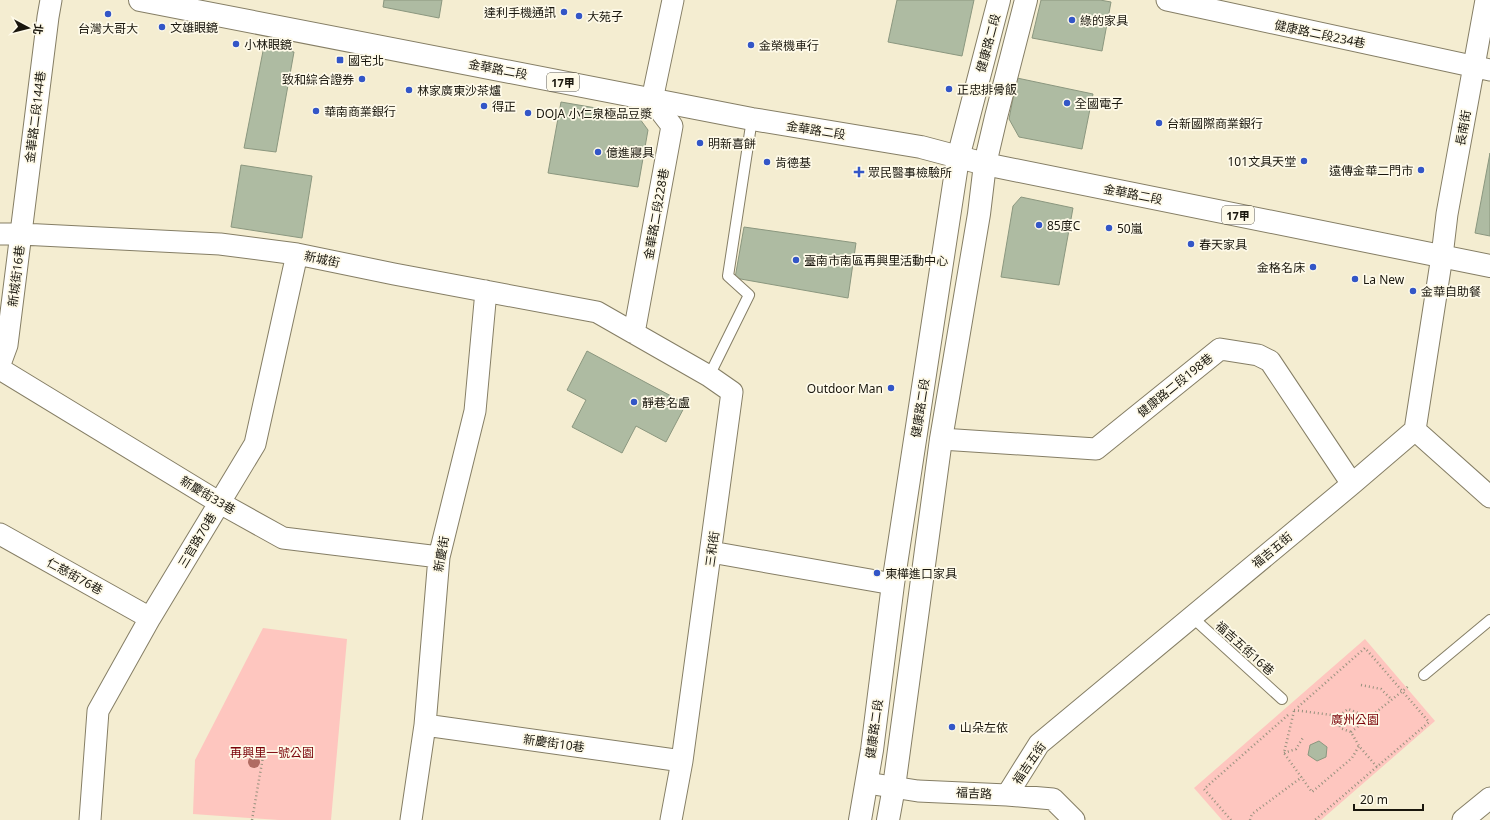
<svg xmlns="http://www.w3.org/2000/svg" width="1490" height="820" viewBox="0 0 1490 820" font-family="'Noto Sans','Noto Sans TC',sans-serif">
  <rect width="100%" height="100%" fill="#f4edd1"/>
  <path fill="#fec6bf" d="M263 628 347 639 331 820H279L193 814 195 760Z
    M1365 639 1435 721 1321 820H1222L1194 788Z"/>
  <path fill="#aebba2" stroke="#8b977f" d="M384 0H442L439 18 383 7Z
    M897 0H974L962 56 888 42Z
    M1041 0H1100L1111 2 1102 51 1032 38Z
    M264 46 294 52 276 152 244 148Z
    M1017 78 1093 94 1082 149 1019 137 1009 119Z
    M561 102 637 115 648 130 638 187 548 173Z
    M1490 153V236L1475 233Z
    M241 165 312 176 302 238 231 227Z
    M1021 197 1073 208 1059 285 1001 277 1013 206Z
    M744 227 856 243 848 298 735 278Z
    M587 351 686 404 666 442 636 426 622 453 572 427 586 400 567 390Z
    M1319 741 1327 747 1326 757 1317 761 1308 755 1310 745Z"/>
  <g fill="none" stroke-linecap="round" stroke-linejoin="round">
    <g stroke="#857e65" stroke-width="12">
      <path id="service" d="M709 376 749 295 728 276 752 119
        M1192 617 1282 699
        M1424 675 1490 620"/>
    </g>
    <g stroke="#857e65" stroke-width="23">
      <path id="minor" d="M1167 0 1490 70
        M0 234H21L220 244 297 254 394 274 597 312 709 376 732 392 682 761 671 820
        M634 333 672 126 652 100 673 0
        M0 364 7 345 48 17 51 0
        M0 369 220 503 283 538 439 557
        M1415 430 1490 497
        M941 439 1096 449 1220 349 1258 355 1270 361 1352 484
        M0 534 150 618
        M711 552 893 584
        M425 725 682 761
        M867 783 918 791 1007 795 1053 799 1074 820
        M1007 795 1039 744 1352 484 1415 430 1442 256 1447 214 1486 0
        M90 820 98 711 150 618 255 444 297 254
        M411 820 425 725 439 557 475 411 486 291
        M1463 820 1490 798"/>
    </g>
    <g stroke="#857e65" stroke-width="24">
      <path id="tertiary" d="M860 820 872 750 893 584 958 158 999 0
        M888 820 894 787 941 439 979 214 985 164 996 117 1026 0"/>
    </g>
    <g stroke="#857e65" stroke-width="24">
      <path id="primary" d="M140 0 752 119 921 147 985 164 1490 266"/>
    </g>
    <path stroke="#96917d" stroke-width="2.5" stroke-dasharray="1 3" stroke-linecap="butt" d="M1361 685 1381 689 1392 700
      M1298 707 1365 648 1429 722 1315 820
      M1294 710 1339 716
      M1294 711 1284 753 1312 792 1352 758 1359 746
      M1360 725 1410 685
      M1351 732 1360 725 1358 713 1348 709 1339 716 1340 728 1351 732 1359 746 1377 767
      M1284 753 1296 749 1304 736
      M252 820 264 751
      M1231 820 1204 789 1288 715
      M1250 820 1252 814 1302 777"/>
    <use href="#service" stroke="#fff" stroke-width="10"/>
    <use href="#minor" stroke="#fff" stroke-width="21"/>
    <use href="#tertiary" stroke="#fff" stroke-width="22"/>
    <use href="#primary" stroke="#fff" stroke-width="22"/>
  </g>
  <circle fill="#b06b62" cx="254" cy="762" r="6"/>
  <g fill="#3356c7" stroke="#fefae9" stroke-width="1.5">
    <circle cx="564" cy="12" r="4"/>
    <circle cx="108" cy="14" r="4"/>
    <circle cx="579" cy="16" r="4"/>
    <circle cx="1072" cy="20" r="4"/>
    <circle cx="162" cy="27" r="4"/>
    <circle cx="236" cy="44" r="4"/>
    <circle cx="751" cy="45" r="4"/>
    <rect x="336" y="56" width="8" height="8" rx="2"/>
    <circle cx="362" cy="79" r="4"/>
    <circle cx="949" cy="89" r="4"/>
    <circle cx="409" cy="90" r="4"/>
    <circle cx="1067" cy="103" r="4"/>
    <circle cx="484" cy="106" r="4"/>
    <circle cx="316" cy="111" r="4"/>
    <circle cx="528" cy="113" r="4"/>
    <circle cx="1159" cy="123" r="4"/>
    <circle cx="700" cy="143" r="4"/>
    <circle cx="598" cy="152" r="4"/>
    <circle cx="1304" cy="161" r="4"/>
    <circle cx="767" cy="162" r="4"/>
    <circle cx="1421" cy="170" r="4"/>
    <path d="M857 166h4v4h4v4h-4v4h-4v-4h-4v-4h4z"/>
    <circle cx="1039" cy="225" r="4"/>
    <circle cx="1109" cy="228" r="4"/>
    <circle cx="1191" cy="244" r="4"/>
    <circle cx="796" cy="260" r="4"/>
    <circle cx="1313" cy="267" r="4"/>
    <circle cx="1355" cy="279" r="4"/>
    <circle cx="1413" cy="291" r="4"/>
    <circle cx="891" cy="388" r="4"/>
    <circle cx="634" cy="402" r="4"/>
    <circle cx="877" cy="573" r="4"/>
    <circle cx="952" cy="727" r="4"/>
  </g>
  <g text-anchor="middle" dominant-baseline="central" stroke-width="3.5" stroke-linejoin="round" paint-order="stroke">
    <g fill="#fefae9" stroke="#5e5a4f" stroke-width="1">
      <rect x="547" y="73" width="32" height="18" rx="3"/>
      <rect x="1222" y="206" width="32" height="18" rx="3"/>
    </g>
    <g font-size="11" font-weight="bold" fill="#19160d">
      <text x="563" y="82">17甲</text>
      <text x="1238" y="215">17甲</text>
    </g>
    <g font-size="12" fill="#19160d" stroke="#fefae9" text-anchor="start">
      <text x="556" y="12" text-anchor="end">達利手機通訊</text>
      <text x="587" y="16">大苑子</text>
      <text x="1080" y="20">綠的家具</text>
      <text x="170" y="27">文雄眼鏡</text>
      <text x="108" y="28" text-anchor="middle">台灣大哥大</text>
      <text x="244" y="44">小林眼鏡</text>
      <text x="759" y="45">金榮機車行</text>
      <text x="348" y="60">國宅北</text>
      <text x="354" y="79" text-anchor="end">致和綜合證券</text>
      <text x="957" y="89">正忠排骨飯</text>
      <text x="417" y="90">林家廣東沙茶爐</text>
      <text x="1075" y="103">全國電子</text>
      <text x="492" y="106">得正</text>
      <text x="324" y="111">華南商業銀行</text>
      <text x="536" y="113">DOJA 小仁泉極品豆漿</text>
      <text x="1167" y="123">台新國際商業銀行</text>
      <text x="708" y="143">明新喜餅</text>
      <text x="606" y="152">億進寢具</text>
      <text x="1296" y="161" text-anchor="end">101文具天堂</text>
      <text x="775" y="162">肯德基</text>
      <text x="1413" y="170" text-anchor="end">遠傳金華二門市</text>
      <text x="868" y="172">眾民醫事檢驗所</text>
      <text x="1047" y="225">85度C</text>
      <text x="1117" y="228">50嵐</text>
      <text x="1199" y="244">春天家具</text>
      <text x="804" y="260">臺南市南區再興里活動中心</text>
      <text x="1305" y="267" text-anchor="end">金格名床</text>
      <text x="1363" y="279">La New</text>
      <text x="1421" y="291">金華自助餐</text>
      <text x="883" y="388" text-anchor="end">Outdoor Man</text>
      <text x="642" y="402">靜巷名盧</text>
      <text x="885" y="573">東樺進口家具</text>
      <text x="960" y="727">山朵左依</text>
    </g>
    <g font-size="12" fill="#19160d" stroke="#fefae9">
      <text transform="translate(1320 34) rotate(12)">健康路二段234巷</text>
      <text transform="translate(988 43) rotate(-75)">健康路二段</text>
      <text transform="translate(498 69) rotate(11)">金華路二段</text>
      <text transform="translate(35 117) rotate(-83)">金華路二段144巷</text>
      <text transform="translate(1463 128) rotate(-80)">長南街</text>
      <text transform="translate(816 130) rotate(9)">金華路二段</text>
      <text transform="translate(1133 194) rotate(11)">金華路二段</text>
      <text transform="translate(656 214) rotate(-80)">金華路二段228巷</text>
      <text transform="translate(322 259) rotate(12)">新城街</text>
      <text transform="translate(16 276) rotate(-83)">新城街16巷</text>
      <text transform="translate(1175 385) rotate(-39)">健康路二段198巷</text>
      <text transform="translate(920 408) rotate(-81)">健康路二段</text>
      <text transform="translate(208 495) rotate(31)">新慶街33巷</text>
      <text transform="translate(197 540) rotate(-59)">三官路70巷</text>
      <text transform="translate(712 549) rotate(-82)">三和街</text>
      <text transform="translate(1272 550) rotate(-40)">福吉五街</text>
      <text transform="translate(441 554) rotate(-80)">新慶街</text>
      <text transform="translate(75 576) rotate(29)">仁慈街76巷</text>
      <text transform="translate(1245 648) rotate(42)">福吉五街16巷</text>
      <text transform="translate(874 729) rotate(-82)">健康路二段</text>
      <text transform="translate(554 743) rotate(8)">新慶街10巷</text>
      <text transform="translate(1029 763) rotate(-55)">福吉五街</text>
      <text transform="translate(974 793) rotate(3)">福吉路</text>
    </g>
    <g font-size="12" fill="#790007" stroke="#fefae9">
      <text x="1355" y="719">廣州公園</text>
      <text x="272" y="752">再興里一號公園</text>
    </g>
  </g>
  <g transform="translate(28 28) rotate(97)" stroke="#fefae9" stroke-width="3" paint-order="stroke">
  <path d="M0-3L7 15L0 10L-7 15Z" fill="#19160d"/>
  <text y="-6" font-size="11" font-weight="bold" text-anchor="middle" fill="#19160d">北</text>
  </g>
  <path d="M1354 804v6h69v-6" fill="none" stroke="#19160d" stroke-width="2"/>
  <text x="1360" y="804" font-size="12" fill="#19160d" stroke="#fefae9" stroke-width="3" paint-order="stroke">20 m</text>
</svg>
